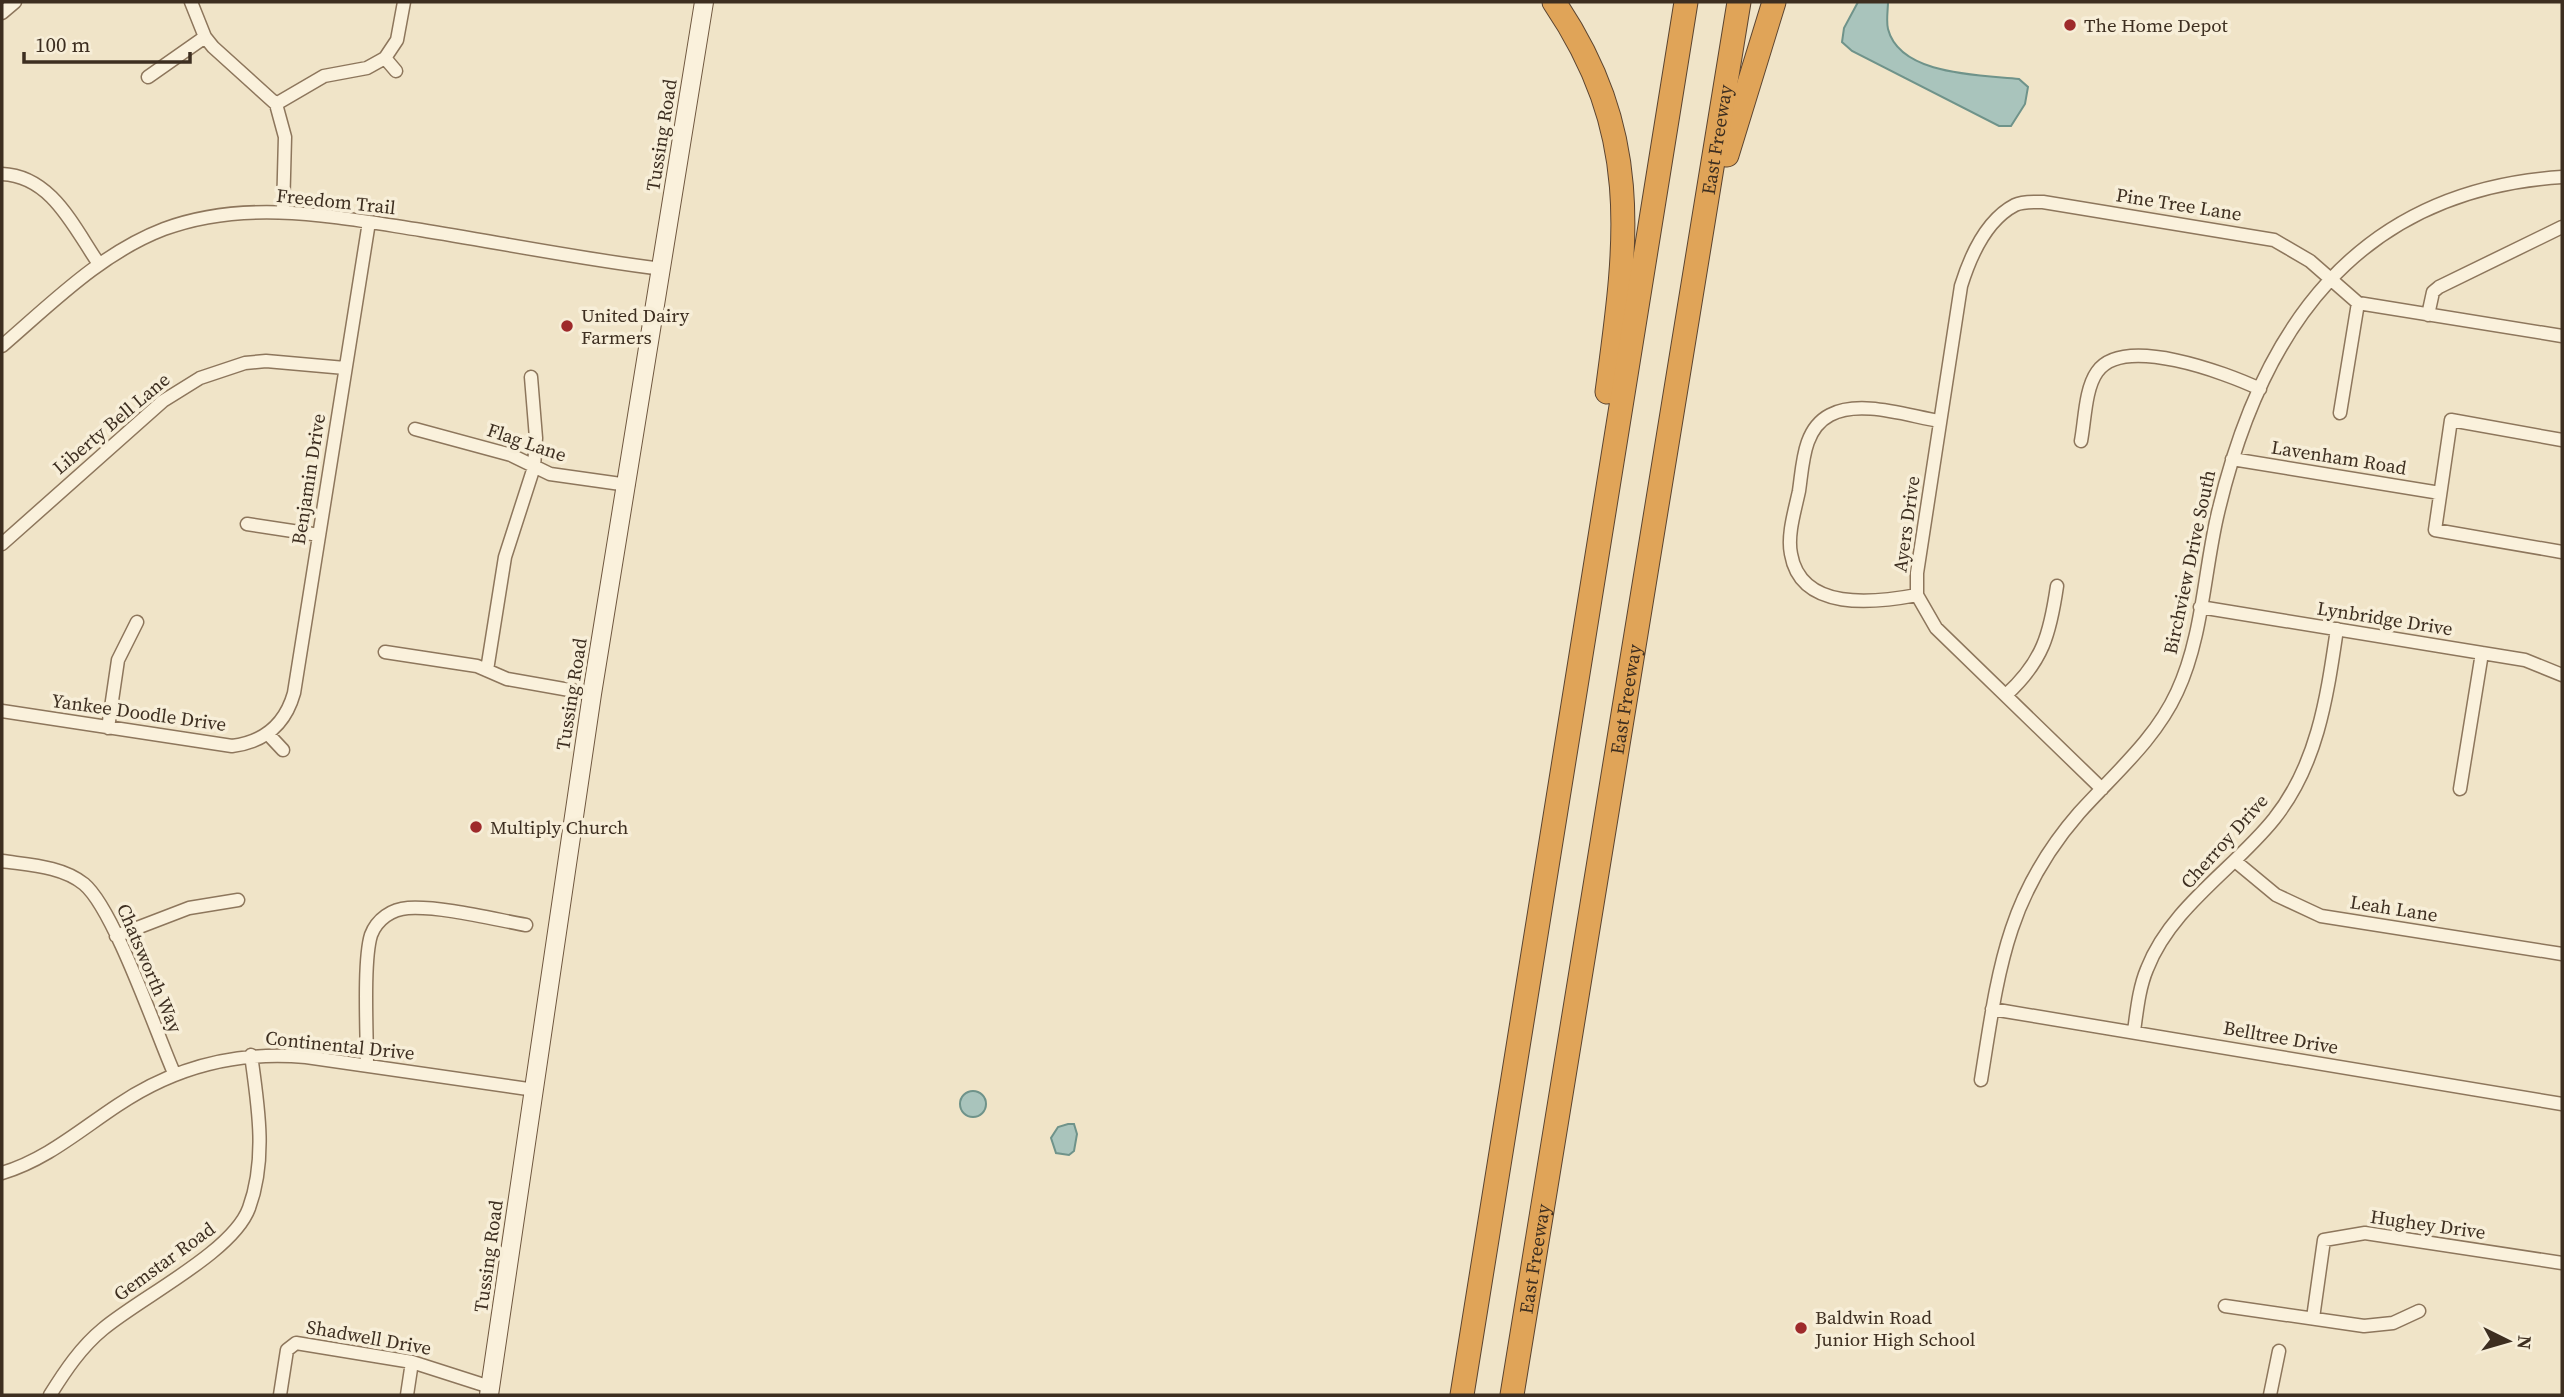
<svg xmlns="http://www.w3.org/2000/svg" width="2564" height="1397" viewBox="0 0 2564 1397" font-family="'Source Serif 4',serif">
  <rect width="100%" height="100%" fill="#f0e4c8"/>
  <path fill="#a9c4bc" stroke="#6f938a" stroke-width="2" d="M1858 2H1888C1888 10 1886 21 1888 29 1900 76 1982 75 2019 79L2028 87 2025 104 2011 126H1999L1852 51 1842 42 1844 28Z
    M960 1104a13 13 0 1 1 26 0a13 13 0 1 1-26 0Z
    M1068 1124H1074L1077 1134 1074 1151 1069 1155 1056 1153 1051 1138 1058 1127Z"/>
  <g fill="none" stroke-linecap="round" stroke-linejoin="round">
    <g stroke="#8d765c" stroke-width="15">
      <path id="minor" d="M191 2 205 37 213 47 276 104 285 137 283 212
        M2 13 15 2
        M385 58 396 71
        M148 77 205 37
        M276 104 324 76 367 68 385 58 397 40 404 2
        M2 174C52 176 74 228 99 264
        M2428 315 2433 292 2439 287 2562 227
        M2 346C52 303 101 253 164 229 248 198 336 217 421 230 501 243 581 259 662 269
        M2340 413 2358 303
        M415 429 511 455 550 474 628 485
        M2562 440 2451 420 2435 530 2562 552
        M2081 441C2085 420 2085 389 2097 372 2123 334 2226 373 2260 389
        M2232 459 2440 493
        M247 524 319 535
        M2 544 163 401 200 378 245 363 266 361 345 368
        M1917 595C1875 603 1801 612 1791 554 1787 535 1795 510 1799 491 1803 464 1803 429 1830 415 1860 399 1908 416 1940 421
        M2200 607 2525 660 2562 675
        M385 652 477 666 507 679 592 694
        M487 670 505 557 534 467 536 438 531 377
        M2006 695C2043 661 2050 634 2057 586
        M2 711 232 746C264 742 285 725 294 693L369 222
        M108 728 118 660 137 622
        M268 734 283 750
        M2102 789 1936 628 1917 595V573L1961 286C1970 257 1986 220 2015 205 2023 201 2034 202 2043 202L2274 240 2310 261 2358 303 2562 336
        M2460 789 2482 653
        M2 861C29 865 62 866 84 884 114 909 156 1032 174 1073
        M2235 861 2276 895 2321 916 2562 954
        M116 936 189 908 238 900
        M1992 1009 2562 1104
        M2134 1031C2137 1010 2139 988 2147 969 2171 907 2234 869 2274 819 2318 764 2327 696 2337 629
        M367 1065C367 1035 363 961 371 935 377 919 392 909 408 908 441 906 493 919 526 925
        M1981 1080C1998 974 2005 898 2079 813 2114 774 2155 740 2177 692 2202 639 2204 574 2217 517 2260 329 2357 190 2562 177
        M2 1173C46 1160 80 1130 118 1105 176 1066 237 1051 306 1057L535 1090
        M2225 1306 2364 1326 2393 1323 2419 1311
        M2313 1318 2324 1240 2365 1233 2562 1263
        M50 1395C65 1371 81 1347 103 1329 141 1297 233 1252 249 1208 267 1159 258 1105 251 1055
        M280 1395 287 1350 296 1343 412 1362 490 1387
        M407 1395 412 1362
        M2270 1395 2279 1351"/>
    </g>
    <g stroke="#6f573f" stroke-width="20">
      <path id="secondary" d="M489 1395 592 694 704 2"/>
    </g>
    <g stroke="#5b4430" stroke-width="25">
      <g id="motorway">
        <path d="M1554 2C1644 135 1627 242 1607 392"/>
        <path d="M1727 155 1774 2"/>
        <path d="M1462 1395 1686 2"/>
        <path id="s1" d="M1512 1395 1739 2"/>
      </g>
    </g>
    <use href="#minor" stroke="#faf1dc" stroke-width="12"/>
    <use href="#secondary" stroke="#faf1dc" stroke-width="18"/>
    <use href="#motorway" stroke="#e0a458" stroke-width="23"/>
  </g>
  <g fill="#9e2a2b" stroke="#f7eed8" stroke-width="2.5">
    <circle cx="2070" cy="25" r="7"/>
    <circle cx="567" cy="326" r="7"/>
    <circle cx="476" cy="827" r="7"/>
    <circle cx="1801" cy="1328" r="7"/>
  </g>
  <g text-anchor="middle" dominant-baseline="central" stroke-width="7" stroke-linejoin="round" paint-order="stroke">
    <g font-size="19" fill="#3d2e20" stroke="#f7eed8" text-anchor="start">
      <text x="2084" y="25">The Home Depot</text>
      <text x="581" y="315">United Dairy<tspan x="581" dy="22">Farmers</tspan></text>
      <text x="490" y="827">Multiply Church</text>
      <text x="1815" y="1317">Baldwin Road<tspan x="1815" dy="22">Junior High School</tspan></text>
    </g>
    <g font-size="19" fill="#3d2e20" stroke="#f7eed8">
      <text transform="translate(661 135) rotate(-81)">Tussing Road</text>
      <text stroke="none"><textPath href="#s1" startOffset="1272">East Freeway</textPath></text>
      <text transform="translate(336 201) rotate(6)">Freedom Trail</text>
      <text transform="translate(2179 204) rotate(9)">Pine Tree Lane</text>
      <text transform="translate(111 423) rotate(-40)">Liberty Bell Lane</text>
      <text transform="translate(527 442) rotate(19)">Flag Lane</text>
      <text transform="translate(2339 457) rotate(9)">Lavenham Road</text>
      <text transform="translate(308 479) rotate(-81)">Benjamin Drive</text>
      <text transform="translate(1906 524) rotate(-82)">Ayers Drive</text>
      <text transform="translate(2189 562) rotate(-78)">Birchview Drive South</text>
      <text transform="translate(2385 618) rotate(9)">Lynbridge Drive</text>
      <text transform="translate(571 694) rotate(-81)">Tussing Road</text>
      <text stroke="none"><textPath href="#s1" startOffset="705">East Freeway</textPath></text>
      <text transform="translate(139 712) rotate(8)">Yankee Doodle Drive</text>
      <text transform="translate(2224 841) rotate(-48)">Cherroy Drive</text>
      <text transform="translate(2394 908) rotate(9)">Leah Lane</text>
      <text transform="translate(150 968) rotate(67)">Chatsworth Way</text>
      <text transform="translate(2281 1037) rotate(10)">Belltree Drive</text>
      <text transform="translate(340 1045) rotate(6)">Continental Drive</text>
      <text transform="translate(2428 1224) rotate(8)">Hughey Drive</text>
      <text transform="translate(488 1256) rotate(-82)">Tussing Road</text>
      <text stroke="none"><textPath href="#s1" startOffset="138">East Freeway</textPath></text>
      <text transform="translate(164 1261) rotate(-36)">Gemstar Road</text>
      <text transform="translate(369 1337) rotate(10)">Shadwell Drive</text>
    </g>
  </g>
  <rect width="2564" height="1397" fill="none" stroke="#3d2e20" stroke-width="7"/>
  <g transform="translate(2508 1341) rotate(95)" stroke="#f7eed8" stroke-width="5" paint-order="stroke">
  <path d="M0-5L12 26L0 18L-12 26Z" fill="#3d2e20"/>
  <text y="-10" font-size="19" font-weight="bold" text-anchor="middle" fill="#3d2e20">N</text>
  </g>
  <path d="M24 52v10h166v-10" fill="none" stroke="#3d2e20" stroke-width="3.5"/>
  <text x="35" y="52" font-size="21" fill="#3d2e20" stroke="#f7eed8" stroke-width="5" paint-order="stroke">100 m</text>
</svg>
